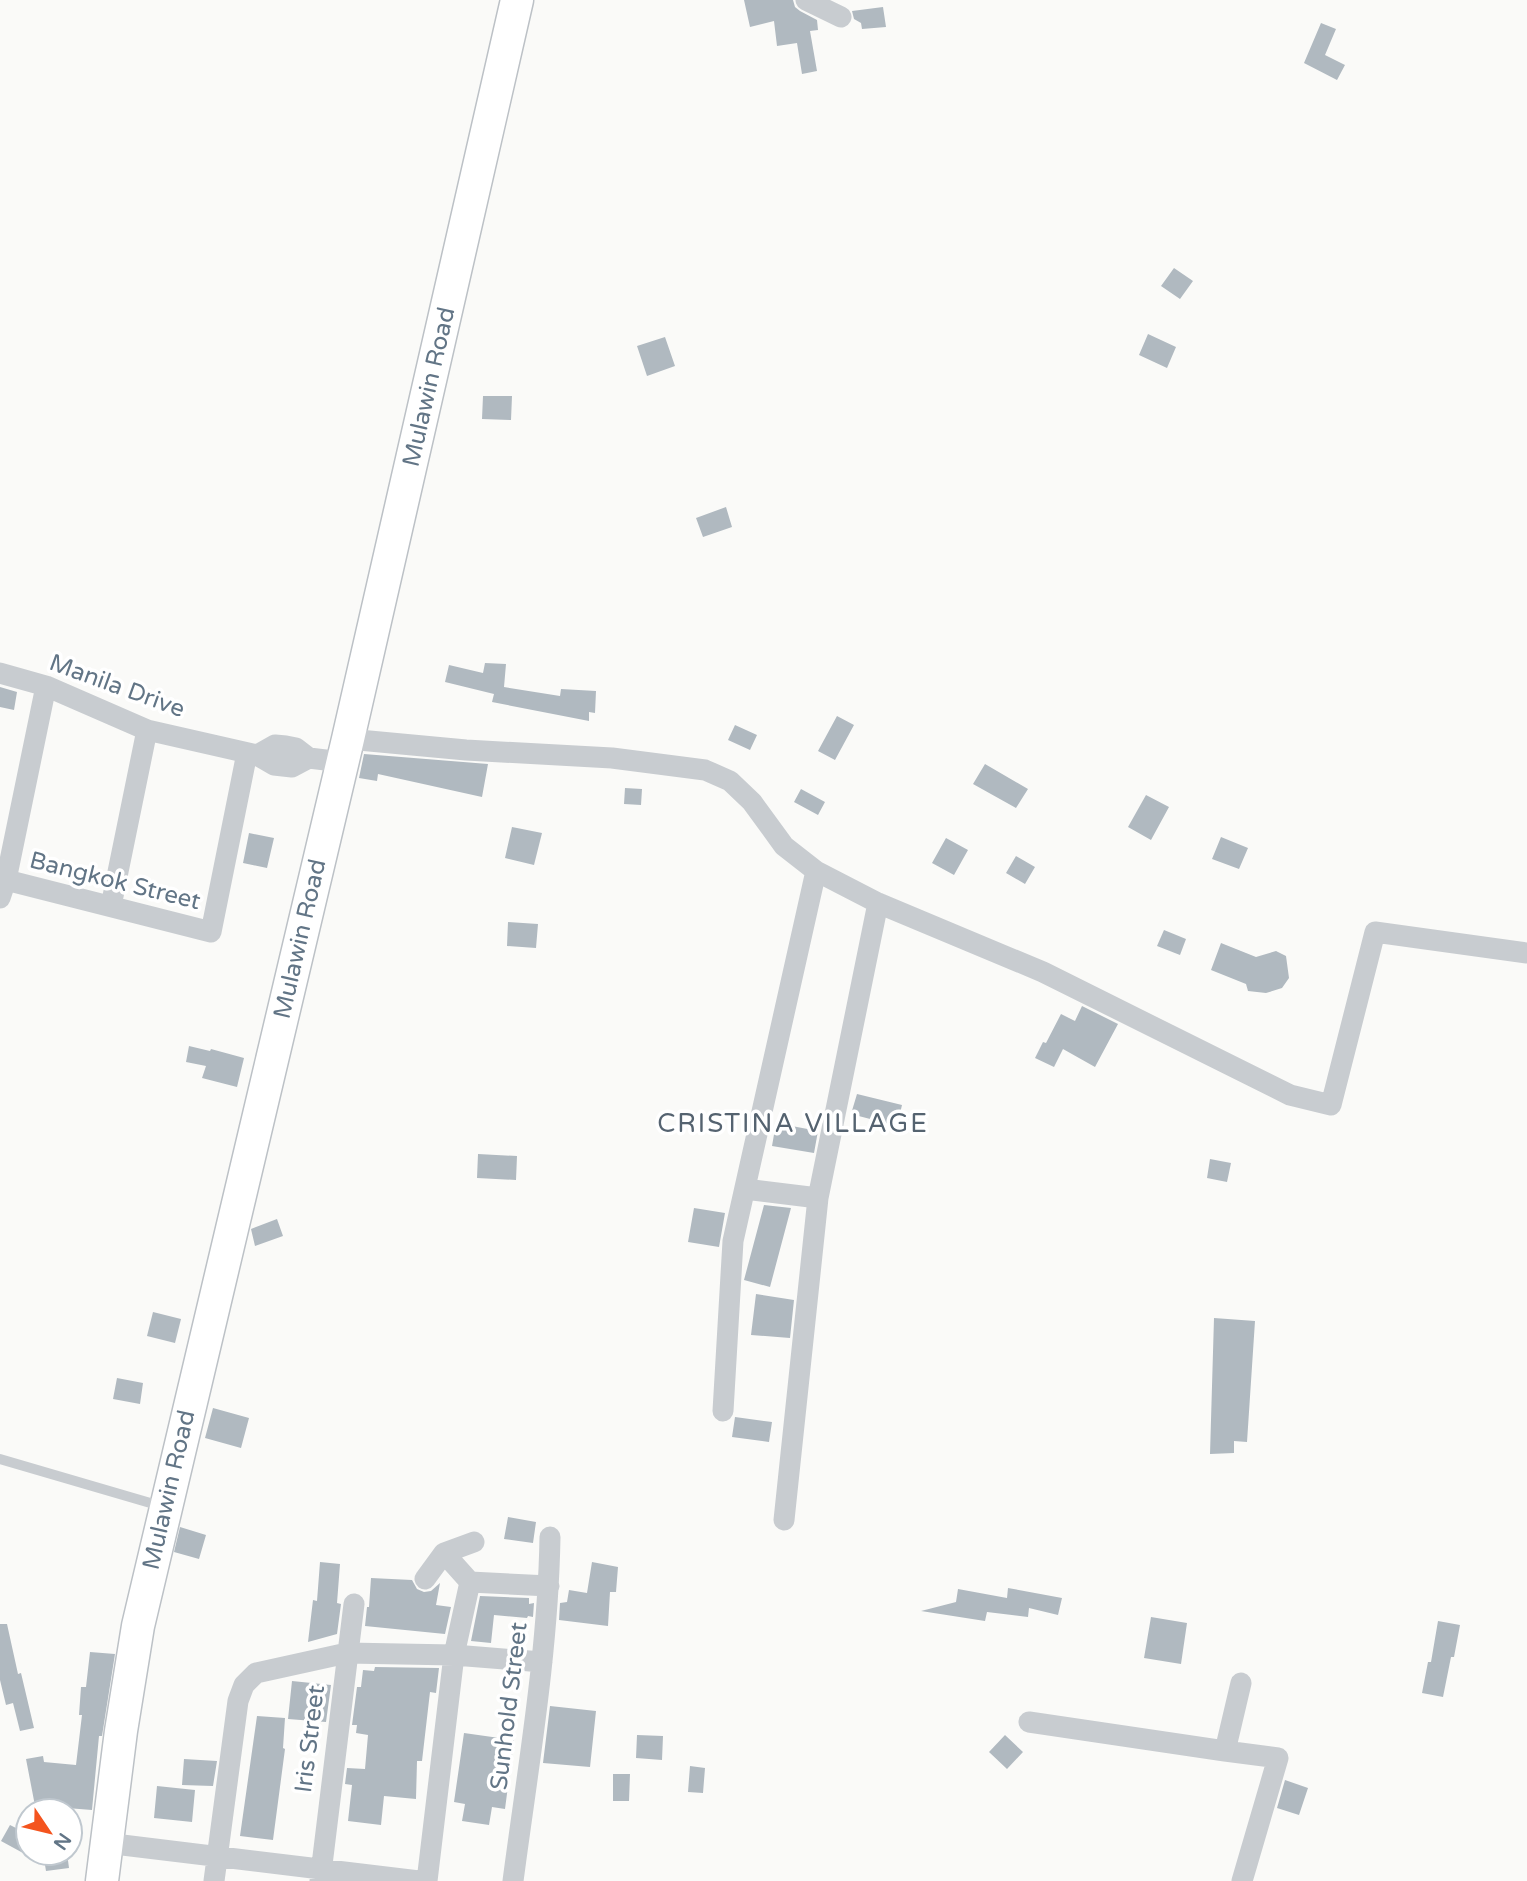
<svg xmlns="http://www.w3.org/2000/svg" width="1527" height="1881" viewBox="0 0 1527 1881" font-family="'Varela Round',sans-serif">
  <rect width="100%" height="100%" fill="#fafaf8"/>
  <path fill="#b0b9c0" d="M744 0H793L795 7 800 11 817 20 818 30 810 31 817 71 802 74 797 43 777 46 774 21 750 27Z
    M883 7 886 27 862 29 861 23 854 19 852 11Z
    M1321 23 1336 29 1325 55 1345 65 1337 80 1304 63Z
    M1174 268 1193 281 1180 299 1161 286Z
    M1148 334 1176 347 1167 368 1139 355Z
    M665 337 675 366 647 376 637 346Z
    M483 396H512L511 420 482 419Z
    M726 507 732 527 703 537 696 518Z
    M485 663 506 664 504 687 560 696 561 689 596 691 595 713 589 712V721L492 702 494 694 445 682 449 665 483 673Z
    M0 687 17 692 14 710 0 707Z
    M837 716 854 725 835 760 818 751Z
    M735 725 757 735 750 750 728 740Z
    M364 754 488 764 482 797 378 774 377 781 359 778Z
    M985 764 1028 789 1016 808 973 784Z
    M625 788 642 789 641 805 624 804Z
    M801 789 825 802 818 815 794 802Z
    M1146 795 1169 807 1151 840 1128 827Z
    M512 827 542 833 534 865 505 858Z
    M249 833 274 838 267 868 243 863Z
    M1221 837 1248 848 1239 869 1212 859Z
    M946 838 968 850 954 875 932 863Z
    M1016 856 1035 867 1025 884 1006 873Z
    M508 922 538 924 536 948 507 946Z
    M1164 930 1186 939 1180 955 1157 946Z
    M1221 943 1256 957 1276 951 1286 956 1289 978 1282 988 1266 993 1248 991 1246 984 1211 970Z
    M1082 1006 1118 1024 1095 1067 1063 1049 1054 1067 1035 1058 1043 1042 1046 1043 1061 1014 1075 1021Z
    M189 1046 210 1051 211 1049 244 1058 237 1087 202 1078 206 1066 186 1062Z
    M857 1094 902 1105 897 1126 851 1114Z
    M776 1123 818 1131 814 1153 772 1146Z
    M478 1154 517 1156 516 1180 477 1178Z
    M1210 1159 1231 1163 1227 1182 1207 1178Z
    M764 1205 791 1208 770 1287 744 1280Z
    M694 1208 725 1213 719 1247 688 1242Z
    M277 1219 283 1236 255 1246 251 1229Z
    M756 1294 794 1300 790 1338 751 1335Z
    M153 1312 181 1319 175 1343 147 1336Z
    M1214 1318 1255 1321 1247 1442 1234 1441V1453L1210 1454Z
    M117 1378 143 1383 140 1404 113 1399Z
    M213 1408 249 1418 241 1448 205 1438Z
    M735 1417 772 1422 769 1442 732 1437Z
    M508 1517 536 1522 533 1543 504 1539Z
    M180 1527 206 1535 199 1559 174 1552Z
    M320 1562 340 1564 337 1603 341 1604 337 1634 308 1642 313 1600 317 1601Z
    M592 1562 618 1567 616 1592H610L608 1626 559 1620 560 1603 567 1602 569 1590 587 1593Z
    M371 1578 412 1580 417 1589 424 1592 431 1591 440 1583 436 1605 451 1607 445 1634 365 1626 367 1607H369Z
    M1008 1588 1062 1598 1058 1615 1029 1608 1028 1617 987 1612 985 1621 921 1611 956 1602 958 1589 1007 1598Z
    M480 1596 529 1598V1604L534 1603 533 1617 528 1616 527 1618 494 1615 491 1643 471 1641Z
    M1151 1617 1187 1623 1181 1664 1144 1658Z
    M1438 1621 1460 1625 1454 1657H1451L1443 1697 1422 1693 1428 1662H1431Z
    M0 1624H7L18 1674 21 1673 34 1728 20 1731 13 1703 6 1705 0 1680Z
    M90 1652 115 1654 102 1736H99L92 1810 54 1807 55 1811H36L26 1759 43 1756 44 1762 76 1765 82 1715H79L81 1687H86Z
    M375 1667 439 1668 436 1693 430 1692 422 1761H417L416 1799 384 1796 381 1825 348 1821 352 1785 345 1784 347 1768 365 1769 368 1735 356 1733 357 1725H352L357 1687H361L363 1670 374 1671Z
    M292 1681 331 1685 326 1722 288 1719Z
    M550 1706 596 1711 590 1767 543 1763Z
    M257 1716 285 1718 283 1748 285 1749 273 1840 240 1836Z
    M464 1733 514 1740 505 1809 492 1807 489 1825 462 1821 465 1804 454 1802Z
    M637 1735 663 1736 662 1760 636 1758Z
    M1005 1735 1023 1752 1007 1769 989 1752Z
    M184 1759 217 1761 213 1786 182 1785Z
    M690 1766 705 1768 703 1793 688 1792Z
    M613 1774H630L629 1801H613Z
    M1285 1780 1308 1788 1299 1815 1277 1808Z
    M157 1786 195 1790 192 1822 154 1818Z
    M10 1825 28 1834V1844L23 1853 1 1841Z
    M43 1853H67L69 1868 46 1871Z"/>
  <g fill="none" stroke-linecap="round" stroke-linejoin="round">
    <g stroke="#bcc1c6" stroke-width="35">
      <path id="secondary" d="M102 1881 121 1731 138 1626 348 739 517 0"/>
    </g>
    <path stroke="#c8ccd0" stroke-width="10" d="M0 1459 164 1507"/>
    <path stroke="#c8ccd0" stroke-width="21" d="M806 0 841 17
      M0 673 46 686 147 730 257 755 274 765 292 767 309 758
      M348 739 466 750 612 758 705 770 730 781 752 802 784 846 816 871 878 903 1043 972 1290 1095 1331 1105 1375 932 1527 953
      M257 755 275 745 286 746 296 748 309 758 342 762
      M6 880 211 932 247 753
      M0 898 6 880 46 686
      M111 906 147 730
      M745 1189 818 1198
      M723 1411 733 1241 816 871
      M784 1520 818 1198 878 903
      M444 1553 470 1582 549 1586
      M425 1579 444 1553 474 1542
      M1241 1683 1225 1751 1278 1758 1242 1881
      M1029 1722 1225 1751
      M106 1843 419 1881
      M214 1881 238 1701 244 1685 256 1673 347 1653 454 1655 542 1662
      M320 1881 354 1604
      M427 1881 454 1655 470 1582
      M513 1881C528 1767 548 1653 550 1537"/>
    <use href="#secondary" stroke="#fff" stroke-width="32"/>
  </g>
  <g text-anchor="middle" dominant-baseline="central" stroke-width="7" stroke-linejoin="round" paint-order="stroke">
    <g font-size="24" fill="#627586" stroke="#fff">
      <text transform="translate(429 387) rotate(-77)">Mulawin Road</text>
      <text transform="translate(117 686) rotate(20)">Manila Drive</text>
      <text transform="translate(115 881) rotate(14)">Bangkok Street</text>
      <text transform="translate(300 939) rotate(-77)">Mulawin Road</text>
      <text transform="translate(169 1490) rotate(-77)">Mulawin Road</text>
      <text transform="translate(509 1706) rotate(-83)">Sunhold Street</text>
      <text transform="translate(310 1739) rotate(-83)">Iris Street</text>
    </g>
    <g font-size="26" letter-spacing="2" fill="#556370" stroke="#fff">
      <text x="793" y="1123">CRISTINA VILLAGE</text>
    </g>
  </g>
  <g transform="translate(49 1832) rotate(125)"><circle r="33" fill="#ffffff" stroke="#c0c8cf" stroke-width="2"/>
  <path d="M0-5L12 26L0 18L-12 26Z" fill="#f4541e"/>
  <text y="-10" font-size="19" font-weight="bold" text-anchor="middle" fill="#627586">N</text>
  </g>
</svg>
